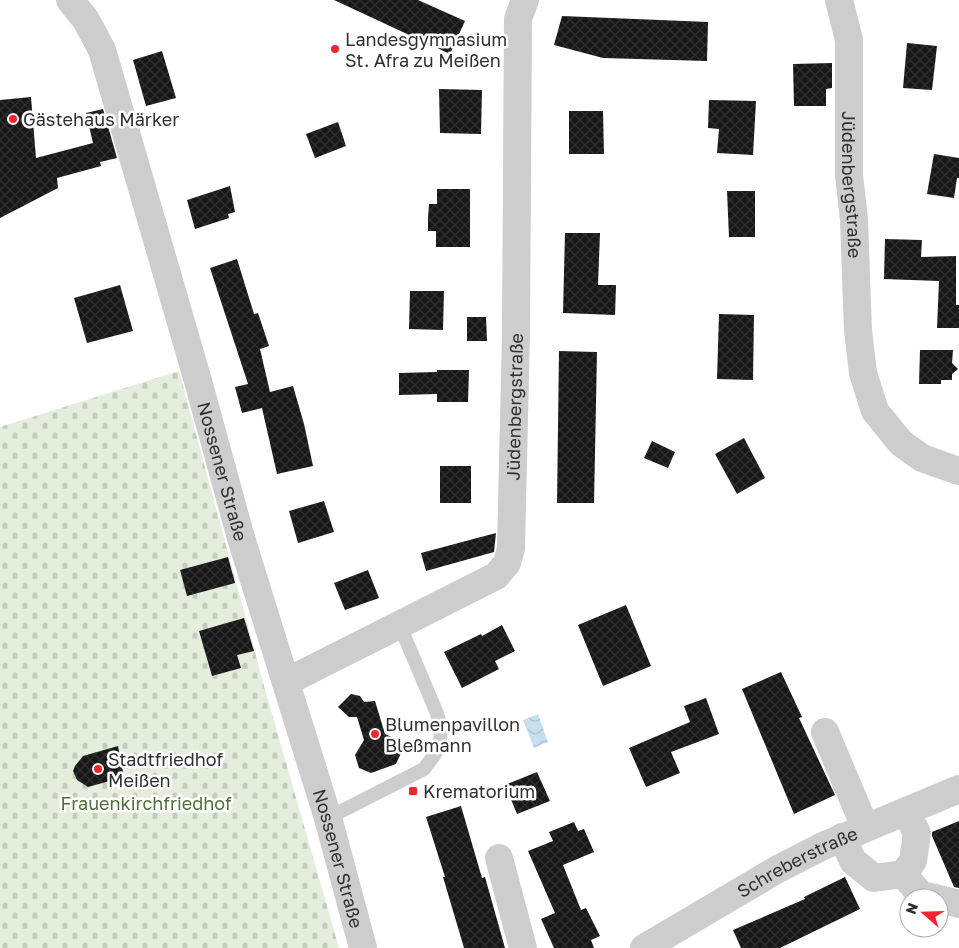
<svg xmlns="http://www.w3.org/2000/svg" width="959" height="948" viewBox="0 0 959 948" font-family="'Golos Text',sans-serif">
  <defs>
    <pattern id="cemetery-stones" width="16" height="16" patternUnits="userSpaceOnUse" patternTransform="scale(1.25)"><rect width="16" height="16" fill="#e5eedd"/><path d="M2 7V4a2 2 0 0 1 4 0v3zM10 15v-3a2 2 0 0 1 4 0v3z" fill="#c5ccbe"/></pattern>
    <pattern id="water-waves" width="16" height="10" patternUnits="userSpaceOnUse" patternTransform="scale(1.25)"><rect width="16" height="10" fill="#c7dfef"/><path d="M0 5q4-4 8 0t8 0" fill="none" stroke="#abc0cd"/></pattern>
    <pattern id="building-cross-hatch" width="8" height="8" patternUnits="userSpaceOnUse" patternTransform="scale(1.25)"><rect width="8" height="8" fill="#171717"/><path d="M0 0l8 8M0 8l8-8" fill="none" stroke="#303030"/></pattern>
  </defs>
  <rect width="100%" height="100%" fill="#fff"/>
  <path fill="url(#cemetery-stones)" d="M179 371 264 686 339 948H0V427Z"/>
  <path fill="url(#water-waves)" d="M538 714 548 742 534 748 523 720Z"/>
  <path fill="url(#building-cross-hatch)" d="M334 0H418L465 21 450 54Z
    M562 16 708 22 707 61 603 58 554 45Z
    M907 43 937 46 932 90 903 88Z
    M162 51 176 98 146 106 133 60Z
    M832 63V88L826 89V106H794L793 64Z
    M439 89 482 90 481 134 440 133Z
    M31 97 36 158 93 143 86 113 103 109 117 158 100 162 101 166 57 178 58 188 0 218V100Z
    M709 100 756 101 753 155 717 153 719 129 708 128Z
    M569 111H603L604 154H569Z
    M338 122 346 146 315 158 306 134Z
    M934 154 959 158V178H957L954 198 927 194Z
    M230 186 235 212 228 214 229 218 195 229 187 200Z
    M437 189H470V247H436V231H428V218L429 204H437Z
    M727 191H755V237H729Z
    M565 233H600L598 285H616L615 315 563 313Z
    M885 239 922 240 921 257 956 256V305H959V328H937L939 281 884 279Z
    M237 259 254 314 258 313 269 346 260 349 270 392 293 386 304 424 313 466 277 474 262 408 242 413 235 387 248 384 210 268Z
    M120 285 133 331 87 343 74 298Z
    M410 291H444L443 330 409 329Z
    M719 314 754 315 753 380 717 379Z
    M467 317H486L487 341H467Z
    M920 350H953L952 363 958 369 952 374V380H941V384H919Z
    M559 351 597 352 594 503H557Z
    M437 370H469L468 402H437V394L399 395V373L437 372Z
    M744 438 765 478 737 494 715 454Z
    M652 441 675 452 668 468 644 458Z
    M440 466H471V503H440Z
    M324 501 334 532 298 543 289 511Z
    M496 533 494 552 426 571 421 553Z
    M228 557 235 583 187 596 180 570Z
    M368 570 379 598 345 610 334 583Z
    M626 605 651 666 603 686 578 625Z
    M244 618 254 651 237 655 241 668 212 676 199 631Z
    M502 625 515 651 495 661 499 669 462 688 444 652 481 634 482 636Z
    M781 672 802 717 799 718 835 795 794 814 742 689Z
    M351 694 360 696 364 702 375 701 385 734 398 740 402 751 396 764 371 773 359 768 355 755 364 740 357 717H349L338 707Z
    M706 698 719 734 671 752 680 773 646 787 629 748 690 722 684 706Z
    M118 746 124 777 88 787 77 780 73 771 75 766 83 756Z
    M537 772 550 801 517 814 505 785Z
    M461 806 482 878 485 877 505 948H464L443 877H445L426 817Z
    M959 821V888L954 887 932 836V832Z
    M574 822 578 831 584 829 594 852 563 865 581 910 586 908 600 936 591 940 594 948H554L541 919 555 913 528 851 553 841 549 832Z
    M845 877 860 909 780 948H741L733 930 805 899 804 897Z"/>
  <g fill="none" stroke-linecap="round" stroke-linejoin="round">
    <path stroke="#cdcdcd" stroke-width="14" d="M328 818 424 769 435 754 440 741 441 726 436 711 400 626"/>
    <g stroke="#cdcdcd" stroke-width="28">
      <path id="s1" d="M70 0 86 20 102 50 198 381 241 538 328 818 363 948"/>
      <path id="s2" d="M839 0 849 40V175L854 220 858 331 863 373 875 411 901 443 922 458 959 471"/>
      <path id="s3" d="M286 682 496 576 507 563 511 548 516 333 518 19 525 0"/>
      <path d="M825 732 865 827"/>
      <path d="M842 837 853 861 874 878 903 874 913 861 917 833 906 812"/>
      <path d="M499 858 523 948"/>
      <path d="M903 874 921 895 935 898"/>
      <path d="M939 899 959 904"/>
      <path id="s4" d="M644 948 778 869 823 846 959 789"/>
    </g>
  </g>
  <g fill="#f3252f" stroke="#fff" stroke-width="2">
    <circle cx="335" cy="49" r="5"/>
    <circle cx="13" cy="119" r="5"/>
    <circle cx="375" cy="734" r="5"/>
    <circle cx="98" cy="769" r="5"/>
    <rect x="408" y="786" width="10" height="10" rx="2.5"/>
  </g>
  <g text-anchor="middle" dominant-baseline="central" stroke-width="5" stroke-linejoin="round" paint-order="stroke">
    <g font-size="18" fill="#303030" stroke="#fff" text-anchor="start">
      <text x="345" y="39">Landesgymnasium<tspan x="345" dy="21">St. Afra zu Meißen</tspan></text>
      <text x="23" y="119">Gästehaus Märker</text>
      <text x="385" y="724">Blumenpavillon<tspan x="385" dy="21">Bleßmann</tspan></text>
      <text x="108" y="759">Stadtfriedhof<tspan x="108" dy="21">Meißen</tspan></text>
      <text x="423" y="791">Krematorium</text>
    </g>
    <g font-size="18" fill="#303030" stroke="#fff">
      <text stroke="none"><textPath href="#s2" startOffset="186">Jüdenbergstraße</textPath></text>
      <text stroke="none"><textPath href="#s3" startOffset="409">Jüdenbergstraße</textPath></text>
      <text stroke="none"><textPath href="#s1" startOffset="498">Nossener Straße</textPath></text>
      <text stroke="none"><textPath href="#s1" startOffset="902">Nossener Straße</textPath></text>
      <text stroke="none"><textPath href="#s4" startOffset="176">Schreberstraße</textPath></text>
    </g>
    <g font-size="18" fill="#517039" stroke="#fff">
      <text x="146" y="803">Frauenkirchfriedhof</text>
    </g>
  </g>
  <g transform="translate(924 913) rotate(290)"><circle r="24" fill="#ffffff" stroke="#acacac"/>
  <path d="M0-4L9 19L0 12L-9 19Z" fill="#f3252f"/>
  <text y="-8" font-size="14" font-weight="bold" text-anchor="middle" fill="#303030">N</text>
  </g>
</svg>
